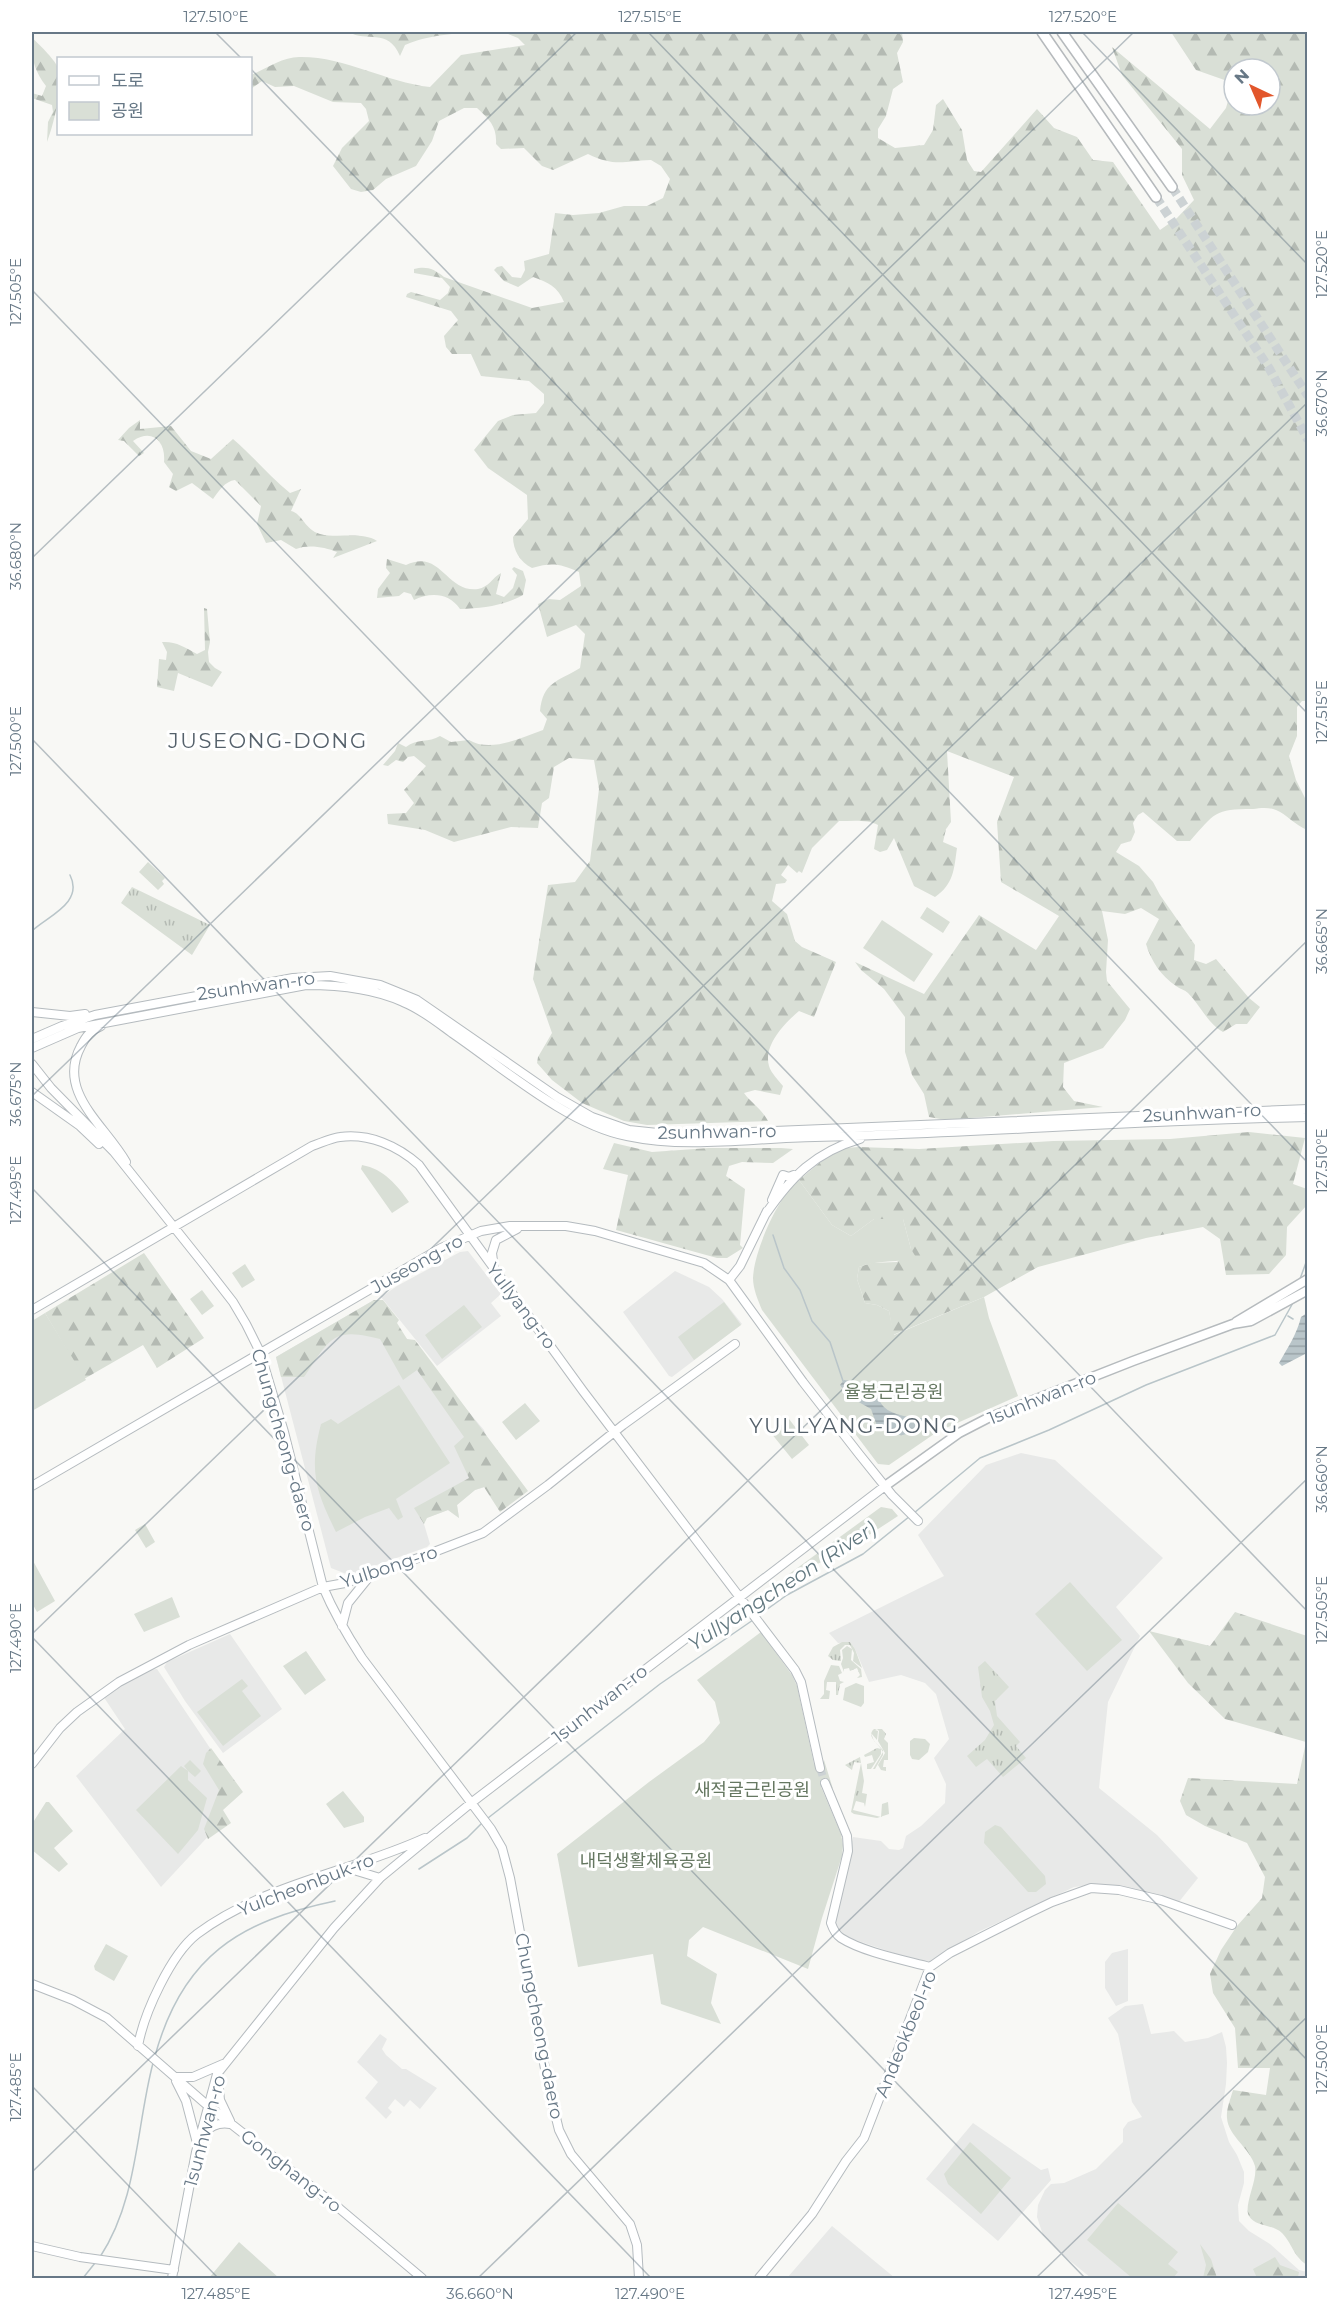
<svg xmlns="http://www.w3.org/2000/svg" width="1339" height="2310" viewBox="0 0 1339 2310" font-family="Montserrat,'Noto Sans KR',sans-serif">
  <defs>
    <pattern id="grass-tufts" width="24" height="20" patternUnits="userSpaceOnUse" patternTransform="scale(1.5)"><rect width="24" height="20" fill="#d9dfd6"/><path d="M3 7l-1-3M5 7V3M7 7l1-3M15 17l-1-3M17 17v-4M19 17l1-3" fill="none" stroke="#b4bab3"/></pattern>
    <pattern id="forest-firs" width="22" height="20" patternUnits="userSpaceOnUse" patternTransform="scale(1.5)"><rect width="22" height="20" fill="#d9dfd6"/><path d="M5 1l3.5 6h-7zM16 11l3.5 6h-7z" fill="#b4bab3"/></pattern>
    <pattern id="water-rules" width="6" height="5" patternUnits="userSpaceOnUse" patternTransform="scale(1.5)"><rect width="6" height="5" fill="#b9c5c9"/><path d="M0 2.5h6" fill="none" stroke="#9aa5a9"/></pattern>
  </defs>
  <rect width="100%" height="100%" fill="#f8f8f5"/>
  <path fill="#e8e9e8" d="M468 1251 501 1294 491 1303 501 1316 437 1366 381 1297 397 1286 460 1252Z
    M675 1271 709 1287 722 1299 742 1324 672 1377 669 1376 623 1312Z
    M374 1300 484 1430 486 1435 485 1487 475 1490 457 1505 459 1518 448 1510 426 1518 424 1524 430 1544 427 1547 349 1575 331 1568 276 1357Z
    M1021 1453 1055 1460 1163 1558 1116 1607 1140 1636 1108 1702 1099 1788 1157 1835 1198 1878 1178 1903 1101 1884 1074 1887 978 1932 928 1965 847 1937 837 1930 834 1922 853 1837 881 1841 889 1849 899 1850 903 1848 906 1836 921 1826 945 1803 946 1784 934 1758 949 1739 936 1694 925 1683 901 1675 869 1682 855 1649 850 1642 838 1643 829 1633 944 1576 918 1535 986 1465Z
    M230 1634 282 1709 223 1753 185 1701 164 1667 167 1662Z
    M157 1669 212 1751 228 1790 215 1829 161 1887 76 1776 125 1729 103 1696 149 1670Z
    M1128 1949V2001L1116 2006 1105 1988V1962L1112 1953Z
    M1143 2004 1151 2034 1174 2031 1185 2042 1208 2038 1222 2032 1226 2047 1227 2063 1226 2084 1221 2117 1229 2142 1237 2155 1244 2172V2183L1238 2205 1239 2221 1249 2231 1270 2244 1299 2270 1307 2272V2278H1091L1063 2255 1043 2235 1037 2217 1038 2205 1045 2190 1051 2184 1064 2183 1096 2169 1123 2142V2129L1128 2122 1142 2117 1132 2102 1118 2034 1108 2018 1125 2006Z
    M380 2034 387 2039 382 2049 386 2055 402 2069H406L437 2088 420 2109 410 2100 404 2107 395 2099 388 2108 392 2112 386 2119 365 2098 378 2082 357 2062Z
    M973 2123 1041 2170 1048 2168 1051 2180 998 2241 926 2179Z
    M832 2226 895 2278H787Z"/>
  <path fill="url(#grass-tufts)" d="M132 887 210 925 192 955 121 903Z
    M842 1642H850L855 1649 862 1668 853 1661 854 1653 850 1645H845L840 1650 841 1661 833 1660 828 1656 833 1647Z
    M847 1646 852 1649 851 1660 861 1669 862 1677 857 1678 860 1675 857 1668 850 1671 849 1668 844 1669V1672L841 1664 843 1658 842 1650Z
    M985 1661 1009 1687 995 1701 997 1716 1020 1742 1016 1746 1026 1758 1003 1777 987 1759 976 1767 967 1756 985 1740 994 1725 990 1711 982 1697 978 1667Z
    M831 1665 839 1666 842 1673 838 1675 840 1681 844 1682 840 1684 838 1695H836V1682H827L826 1690 830 1691 829 1699H820L824 1694V1681Z
    M874 1729H882L886 1734 884 1739 888 1743V1760H884L883 1767H886V1771L881 1770 878 1765 885 1753 878 1741 879 1731 877 1729 875 1730 878 1731 877 1740 871 1733 874 1741 883 1750V1755L875 1769H873L883 1752 881 1749V1754L871 1769H867V1764L874 1762 872 1755 865 1757 864 1755 877 1748 881 1749C877 1743 866 1736 874 1729Z
    M860 1757 864 1781 862 1793 867 1794 865 1807 864 1803 856 1801 853 1810 881 1817 882 1804 888 1802 889 1814 877 1818 854 1814 851 1812 861 1763 854 1762 852 1770 845 1765Z"/>
  <path fill="url(#forest-firs)" fill-rule="evenodd" d="M349 32H500C468 33 435 32 405 45L400 56C388 27 366 43 349 32Z
    M503 32H902L903 42 897 53 903 82 893 89 886 116 878 129V138L895 148 924 145 933 130 936 105 943 99 962 130 967 160 974 171 981 172 1037 109 1054 128 1077 137 1093 160 1113 162 1160 230 1177 218 1194 200 1182 175V149L1122 75 1112 47 1210 129 1226 108 1233 83 1196 70 1171 32H1307L1308 701H1302L1297 707V736L1289 756 1296 780 1307 802V830C1295 825 1286 814 1276 810 1269 807 1260 808 1253 809 1214 809 1215 813 1190 841H1177L1143 812 1138 815 1133 823 1135 832 1131 841 1121 844 1116 852 1139 866 1153 882 1160 895 1195 945 1194 960 1206 964 1216 959 1249 998 1260 1007 1247 1024H1236L1223 1032C1207 1023 1201 1006 1188 993 1185 990 1180 989 1176 986 1161 976 1151 961 1146 944L1159 919 1141 908 1125 914 1102 911 1108 940 1106 972 1107 981 1130 1009 1125 1020 1103 1048 1064 1063 1063 1087 1074 1101 1103 1107 946 1120 929 1117 924 1094 912 1075 905 1052V1017L884 989 861 970 855 962 924 994 979 915 1036 950 1059 916 1001 882 997 822 1014 777 947 751 951 822 946 829 943 842 957 848C954 869 954 884 935 897L914 886 894 838 887 850 880 852 874 849 878 825C867 819 852 821 839 821L812 848 802 873 799 871 797 873 788 865 781 875 787 880 785 883 776 884 772 901 787 914 795 941 802 947 836 962 814 1017 799 1011C785 1023 763 1045 769 1066 771 1073 779 1081 783 1086L780 1095 755 1090 744 1093C752 1104 761 1108 768 1121L647 1125 624 1121 582 1103 552 1080 537 1063 538 1057 552 1033 533 979 548 885 575 882 590 861 599 789 594 760 569 758 554 767 549 798 542 803 538 828 511 827 454 842 425 830 388 824 387 814 406 813 414 803 404 790 426 766 414 756 408 757 403 762 396 760 388 766 383 765 395 751 398 743 406 747C417 738 429 743 440 736L451 742 469 740C490 753 521 738 543 730L547 719 540 711C543 682 557 682 580 668L585 634 576 625 547 637 538 604 549 599 560 600 581 586 579 572C560 564 553 562 532 568 520 562 513 550 513 537L528 519 527 495 488 468 474 450 498 421 513 415 536 413 544 403V394L529 381 481 376 471 354H452L446 347 444 336 458 320 451 311 406 297 407 294 411 292 440 300 448 293 450 287 442 278 414 273V269C427 266 434 269 444 277L532 308 564 302C558 287 548 282 533 277L518 287 504 281 494 270 497 267 502 266 512 277 521 278 525 270 524 261 549 254 555 213 573 215 599 213 624 206H647L663 198 670 179 661 166 651 160C624 161 614 167 588 154L553 170 542 166 524 148 501 149 496 144C497 127 490 120 477 108H464L439 121 432 141 416 166 386 179 373 190 361 192 351 189 333 166 342 148 369 121 366 109 361 103 333 102 294 86 275 87 262 81 251 89V75C265 69 283 57 299 57 344 56 385 82 430 87L461 55 525 45 518 38ZM1234 69H1270V105H1234Z
    M32 38C37 42 55 60 57 66 64 86 54 123 47 142L48 122 53 112 52 105 32 98V93L42 96 46 86C34 70 31 58 32 38Z
    M140 420V429L171 426 191 451 211 459 233 439C253 456 269 476 290 493L301 489 291 511C302 513 305 530 320 534 338 539 361 531 377 541L333 558 337 552C325 547 308 544 296 549L281 540 266 543 257 524 261 506 235 480C225 481 218 492 213 499L192 483 176 491 169 487 173 474 164 462C166 441 152 428 133 441L144 453 139 456 124 441 118 440 129 428Z
    M387 559 406 565C441 548 446 593 478 589 489 587 492 578 501 573L496 594 504 597 513 588 517 575 512 569 514 567 523 571 526 580 523 595C503 606 483 608 460 609 449 593 431 592 414 600L411 594 404 592 399 596 377 598 378 589 390 573 386 568Z
    M204 608 207 609 210 642 208 652 209 662 215 668 222 672 212 687 178 673 174 691 157 687 159 659 166 660 167 652 162 642C175 641 185 647 197 654L205 650Z
    M1249 1132 1305 1138 1293 1184 1307 1189V1205L1287 1227 1286 1255 1269 1274 1226 1275 1220 1239 1203 1227 1146 1238 1038 1267 984 1297 893 1335 889 1311 877 1305 865 1303 857 1279 859 1267 871 1263 897 1262 911 1249 903 1219H874L851 1236 832 1225 799 1180 836 1149 858 1147 919 1149 1053 1141 1170 1139Z
    M614 1143 652 1152 709 1148H781L793 1149 773 1163 742 1162 729 1166 726 1176 745 1189 740 1245 743 1248 727 1258H717L616 1230 628 1175 603 1169Z
    M144 1253 204 1338 157 1368 143 1345 84 1379 45 1313Z
    M374 1300H383L399 1320 397 1323 407 1339 415 1340 528 1491 500 1512 484 1487 475 1490 457 1505 459 1518 448 1510 427 1518 424 1524 414 1508 469 1478 454 1446 464 1437 417 1370 403 1380 380 1339C368 1336 349 1331 337 1337 323 1344 313 1365 304 1377H281L276 1357Z
    M1235 1612 1307 1636V2265C1293 2256 1292 2243 1282 2233 1273 2224 1255 2227 1249 2216 1243 2206 1258 2180 1255 2166 1250 2148 1228 2136 1227 2118 1226 2109 1231 2098 1233 2090L1266 2095 1270 2068H1238L1235 2028 1213 1993 1210 1974 1221 1950 1237 1926 1262 1898 1265 1877 1247 1843 1205 1826 1186 1815 1180 1801 1188 1778 1297 1784 1306 1742 1225 1719 1188 1683 1149 1631 1210 1646Z
    M211 1748 243 1792 223 1810 231 1823 208 1839 204 1829 219 1790 203 1764 206 1753Z
    M1200 2244 1211 2259 1217 2278H1203L1206 2265Z
    M1275 2257 1280 2265 1299 2272 1298 2277 1257 2278 1253 2269Z"/>
  <path fill="#d9dfd6" d="M148 862 165 878 162 881 164 884 158 890 139 872Z
    M927 907 950 922 943 933 920 918Z
    M882 920 933 954 914 982 863 948Z
    M362 1165C384 1169 397 1185 409 1202L392 1213 361 1169Z
    M799 1180 832 1225 851 1236 874 1219H903L911 1249 917 1259C898 1262 877 1260 859 1267L857 1279 865 1303 877 1305 889 1311 894 1335 984 1297 989 1318 1018 1396 937 1432 889 1465 878 1464 762 1310C758 1300 753 1289 753 1278 754 1251 778 1196 799 1180Z
    M245 1264 255 1280 242 1288 232 1273Z
    M202 1290 214 1306 202 1315 190 1299Z
    M724 1302 741 1325 694 1360 678 1337Z
    M464 1305 482 1327 442 1359 425 1335Z
    M45 1313 86 1380 32 1411V1321Z
    M399 1385 450 1463 396 1499 403 1517 398 1520 389 1508 365 1517 336 1532C315 1490 309 1470 321 1424L331 1419 338 1424Z
    M525 1403 540 1421 516 1440 502 1422Z
    M789 1419 809 1445 792 1459 771 1433Z
    M881 1507 892 1509 898 1516C864 1538 828 1564 789 1574Z
    M145 1524 155 1542 146 1548 135 1530Z
    M32 1559 55 1601 37 1612 32 1603Z
    M1070 1582 1122 1640 1087 1671 1035 1614Z
    M172 1597 180 1617 144 1632 134 1614Z
    M761 1632 792 1675 797 1686 814 1764 817 1768 822 1767 824 1760 833 1789 828 1783 822 1785 821 1787 841 1834 843 1845 842 1856 822 1918 808 1969 703 1927 689 1940 687 1956 717 1974 711 2003 721 2024 661 2004 653 1954 578 1967 557 1854 649 1782 704 1742 720 1723 715 1702 697 1680Z
    M306 1651 326 1680 305 1695 283 1666Z
    M242 1679 248 1686 242 1691 261 1716 223 1746 197 1712Z
    M856 1683 864 1686V1703L861 1707 843 1700 845 1688Z
    M914 1738 925 1739 930 1744 928 1752 919 1760 912 1759 910 1755V1741Z
    M190 1760 201 1771 195 1777 188 1771V1780L207 1798 198 1830 178 1854 136 1810 181 1766 188 1771 184 1766Z
    M343 1791 364 1817V1822L344 1828 326 1804Z
    M46 1802H49L73 1831 54 1848 68 1864 59 1872 32 1850V1824Z
    M995 1825 1001 1827 1045 1876 1046 1884 1036 1892H1028L984 1843 985 1832Z
    M106 1944 128 1956 114 1981 95 1970 94 1966Z
    M970 2142 1011 2178 981 2214 948 2184 944 2174Z
    M1118 2203 1178 2252 1168 2264 1178 2272 1173 2278H1132L1087 2240Z
    M239 2242 279 2278H209Z"/>
  <path fill="url(#water-rules)" d="M1307 1313V1353L1282 1366 1279 1363C1288 1347 1297 1334 1301 1317Z
    M844 1380 851 1381 860 1389 877 1395C878 1398 881 1404 884 1407 894 1417 919 1419 931 1418V1420L927 1423 928 1425C917 1424 906 1437 900 1435 893 1434 891 1426 877 1426L871 1409 848 1396 840 1385Z"/>
  <g fill="none" stroke-linecap="round" stroke-linejoin="round">
    <path stroke="#b9c5c9" stroke-width="1.5" d="M32 931C48 916 84 903 70 875
      M773 1235 784 1268 800 1290 812 1321 830 1342 843 1381
      M1300 1279 1308 1257
      M1288 1316 1293 1319
      M914 1513 980 1458 1049 1430 1146 1385 1275 1335 1294 1301
      M759 1615 787 1595 863 1554 910 1516
      M488 1818 660 1684 753 1620
      M419 1869 467 1838 482 1823
      M155 2056C182 1957 239 1921 335 1901
      M100 2257C138 2199 136 2128 153 2063
      M83 2278 95 2263"/>
    <path stroke="#ccd2d4" stroke-width="8" stroke-dasharray="8 4" stroke-linecap="butt" d="M820 1768 825 1783"/>
    <path stroke="#ccd2d4" stroke-width="9" stroke-dasharray="9 4.5" stroke-linecap="butt" d="M1172 187 1308 396
      M1156 197 1269 368 1308 440"/>
    <g stroke="#b5bbbf" stroke-width="10">
      <path id="secondary" d="M32 1012 70 1016 85 1014
        M101 1026C91 1030 86 1036 81 1046 56 1092 105 1125 126 1162
        M32 1039 62 1026 95 1015 293 978 330 976 380 985 417 1000 557 1097 592 1117 629 1130 677 1135 1308 1109
        M32 1048 78 1028 306 985C339 985 373 988 403 1002 421 1009 437 1022 452 1033 502 1067 568 1125 627 1136 688 1149 753 1138 815 1137 979 1133 1143 1120 1308 1117
        M32 1064 51 1088 114 1152 205 1266 233 1302 246 1324 260 1352 284 1432 323 1587C334 1613 347 1635 362 1658L491 1829 502 1848 510 1878 548 2085 559 2130 571 2154 630 2224 637 2245 639 2278
        M32 1092 80 1126 99 1144
        M772 1200 783 1175 789 1177 794 1175
        M765 1215C791 1177 815 1152 860 1139
        M494 1269 492 1253 496 1240 517 1229
        M729 1280 740 1266 767 1211
        M32 1310 312 1146C321 1143 331 1138 340 1137 369 1133 398 1146 419 1165L583 1391 795 1670 801 1682 820 1768
        M32 1486 441 1248 481 1231 510 1226H566L595 1231 704 1263 729 1280 803 1382 859 1454 892 1495 918 1521
        M342 1626 348 1603 369 1577
        M32 1764 60 1728 77 1712 119 1682 189 1645 323 1587 345 1583 421 1557 483 1533 548 1485 623 1425 735 1344
        M825 1783 847 1836 848 1851 831 1923C833 1929 835 1934 841 1938 863 1952 904 1960 930 1967
        M347 1868 380 1878
        M32 1984 73 2000 107 2018 207 2105 340 2209 422 2278
        M138 2046C144 2013 171 1954 197 1934 264 1884 351 1872 425 1838
        M175 2077H193L223 2064
        M218 2078 220 2100 230 2121
        M176 2081 186 2101 197 2143
        M201 2136C209 2127 217 2122 230 2124
        M32 2246 80 2257 174 2270
        M172 2278 196 2152 217 2074 334 1928 380 1878 471 1803 885 1486
        M759 2278 812 2214 846 2161 864 2138 930 1967 950 1953 1029 1913 1052 1902 1091 1888 1119 1890 1161 1900 1232 1925"/>
    </g>
    <g stroke="#b6bbbe" stroke-width="11">
      <path id="primary" d="M1236 1322 1308 1279
        M885 1486 959 1433 988 1418 1133 1361 1233 1324 1251 1321 1308 1290"/>
    </g>
    <g stroke="#b6babd" stroke-width="12">
      <path id="highway" d="M1042 32 1156 197
        M1062 32 1172 187"/>
    </g>
    <use href="#secondary" stroke="#fff" stroke-width="8"/>
    <use href="#primary" stroke="#fff" stroke-width="8"/>
    <use href="#highway" stroke="#fff" stroke-width="9"/>
  </g>
  <path fill="none" stroke="#677886" stroke-width="1.5" stroke-opacity="0.45" d="M215 32 241 58M648 32 1308 714M1082 32 1308 265M250 68 1308 1163M32 290 1308 1612M32 558 577 32M32 739 1308 2061M32 1096 1134 32M32 1188 1085 2278M32 1634 1308 402M32 1637 651 2278M32 2086 218 2278M32 2172 1308 940M478 2278 1308 1478M1036 2278 1308 2016"/>
  <g text-anchor="middle" dominant-baseline="central" stroke-width="6" stroke-linejoin="round" paint-order="stroke">
    <g font-size="18" fill="#677886" stroke="#fff">
      <text transform="translate(256 986) rotate(-8)">2sunhwan-ro</text>
      <text transform="translate(1202 1113) rotate(-3)">2sunhwan-ro</text>
      <text transform="translate(717 1132) rotate(-1)">2sunhwan-ro</text>
      <text transform="translate(417 1264) rotate(-29)">Juseong-ro</text>
      <text transform="translate(521 1306) rotate(53)">Yullyang-ro</text>
      <text transform="translate(1042 1398) rotate(-22)">1sunhwan-ro</text>
      <text transform="translate(283 1440) rotate(74)">Chungcheong-daero</text>
      <text transform="translate(389 1567) rotate(-18)">Yulbong-ro</text>
      <text transform="translate(600 1704) rotate(-38)">1sunhwan-ro</text>
      <text transform="translate(306 1885) rotate(-21)">Yulcheonbuk-ro</text>
      <text transform="translate(539 2026) rotate(79)">Chungcheong-daero</text>
      <text transform="translate(906 2034) rotate(-68)">Andeokbeol-ro</text>
      <text transform="translate(205 2131) rotate(-75)">1sunhwan-ro</text>
      <text transform="translate(291 2171) rotate(38)">Gonghang-ro</text>
    </g>
    <g font-size="18" fill="#667862" stroke="#fff">
      <text x="894" y="1392">율봉근린공원</text>
      <text x="752" y="1790">새적굴근린공원</text>
      <text x="646" y="1861">내덕생활체육공원</text>
    </g>
    <g font-size="20" font-style="italic" fill="#637981" stroke="#fff">
      <text transform="translate(782 1586) rotate(-33)">Yullyangcheon (River)</text>
    </g>
    <g font-size="21" letter-spacing="1.5" fill="#55616b" stroke="#fff">
      <text x="268" y="740">JUSEONG-DONG</text>
      <text x="854" y="1425">YULLYANG-DONG</text>
    </g>
  </g>
  <rect width="1339" height="2310" fill="none" stroke="#ffffff" stroke-width="66"/>
  <rect x="57" y="57" width="195" height="78" fill="#ffffff" stroke="#c2c9cf" stroke-width="1.5"/>
  <rect x="69" y="76" width="30" height="9" fill="#ffffff" stroke="#c2c9cf" stroke-width="1.5"/>
  <text x="111" y="87" font-size="18" fill="#677886">도로</text>
  <rect x="69" y="102" width="30" height="18" fill="#d9dfd6" stroke="#c2c9cf" stroke-width="1.5"/>
  <text x="111" y="117" font-size="18" fill="#677886">공원</text>
  <g transform="translate(1252 87) rotate(316)"><circle r="28" fill="#ffffff" stroke="#c2c9cf" stroke-width="1.5"/>
  <path d="M0-4.5L10 22L0 15L-10 22Z" fill="#e2562b"/>
  <text y="-9" font-size="16" font-weight="bold" text-anchor="middle" fill="#677886">N</text>
  </g>
  <rect x="33" y="33" width="1273" height="2244" fill="none" stroke="#677886" stroke-width="2"/>
  <g font-size="15" text-anchor="middle" fill="#677886">
    <text x="216" y="22">127.510°E</text>
    <text x="650" y="22">127.515°E</text>
    <text x="1083" y="22">127.520°E</text>
    <text transform="translate(1322 264) rotate(-90)" y="5">127.520°E</text>
    <text transform="translate(16 292) rotate(-90)" y="5">127.505°E</text>
    <text transform="translate(1322 403) rotate(-90)" y="5">36.670°N</text>
    <text transform="translate(16 556) rotate(-90)" y="5">36.680°N</text>
    <text transform="translate(1322 712) rotate(-90)" y="5">127.515°E</text>
    <text transform="translate(16 741) rotate(-90)" y="5">127.500°E</text>
    <text transform="translate(1322 941) rotate(-90)" y="5">36.665°N</text>
    <text transform="translate(16 1094) rotate(-90)" y="5">36.675°N</text>
    <text transform="translate(1322 1161) rotate(-90)" y="5">127.510°E</text>
    <text transform="translate(16 1190) rotate(-90)" y="5">127.495°E</text>
    <text transform="translate(1322 1479) rotate(-90)" y="5">36.660°N</text>
    <text transform="translate(1322 1610) rotate(-90)" y="5">127.505°E</text>
    <text transform="translate(16 1638) rotate(-90)" y="5">127.490°E</text>
    <text transform="translate(1322 2059) rotate(-90)" y="5">127.500°E</text>
    <text transform="translate(16 2087) rotate(-90)" y="5">127.485°E</text>
    <text x="216" y="2299">127.485°E</text>
    <text x="480" y="2299">36.660°N</text>
    <text x="650" y="2299">127.490°E</text>
    <text x="1083" y="2299">127.495°E</text>
  </g>
</svg>
